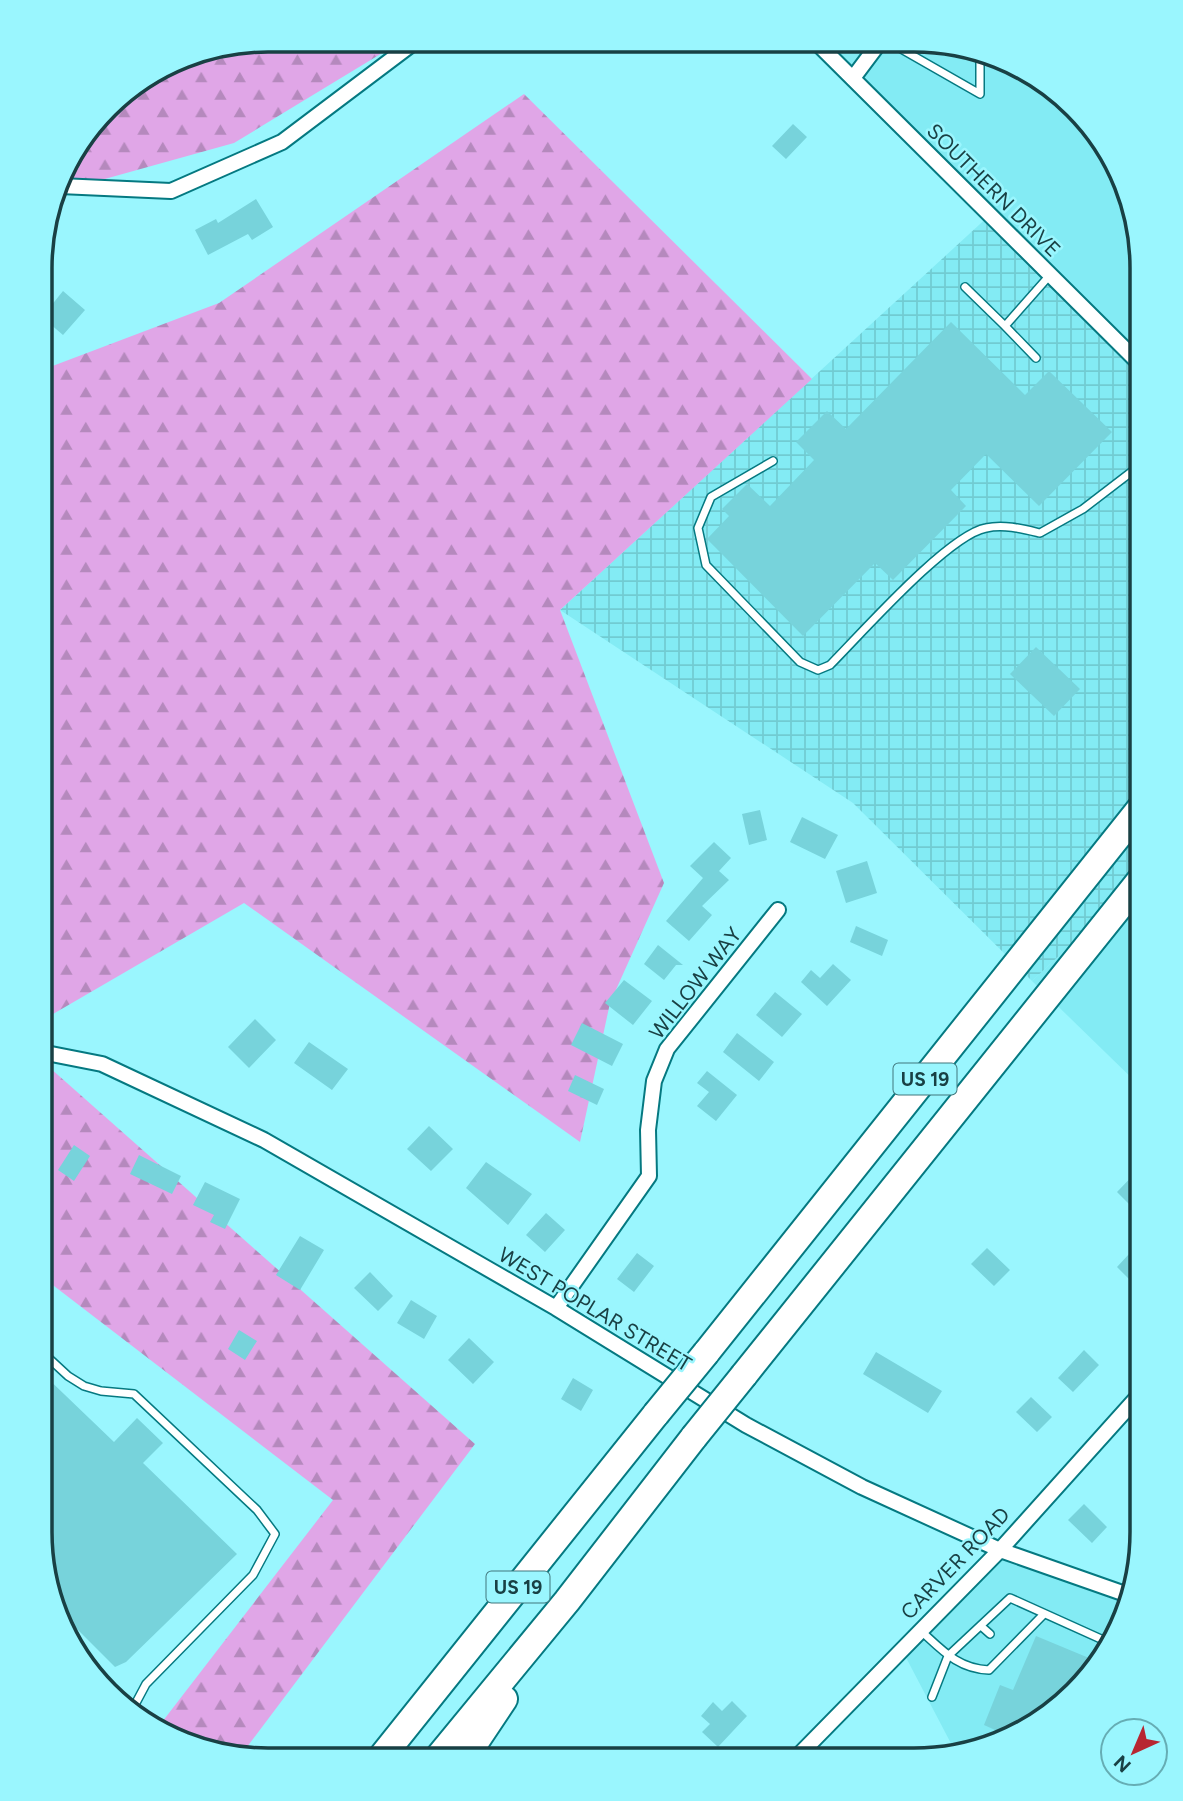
<svg xmlns="http://www.w3.org/2000/svg" width="1183" height="1801" viewBox="0 0 1183 1801" font-family="Figtree,sans-serif">
  <defs>
    <pattern id="industrial-grid" width="8" height="8" patternUnits="userSpaceOnUse" patternTransform="scale(1.75)"><rect width="8" height="8" fill="#83ebf4"/><path d="M0 4h8M4 0v8" fill="none" stroke="#71cbd2"/></pattern>
    <pattern id="forest-firs" width="22" height="20" patternUnits="userSpaceOnUse" patternTransform="scale(1.75)"><rect width="22" height="20" fill="#e0a6e7"/><path d="M5 1l3.5 6h-7zM16 11l3.5 6h-7z" fill="#b589bd"/></pattern>
  </defs>
  <rect width="100%" height="100%" fill="#9af6fe"/>
  <path fill="#83ebf4" d="M815 42H945L1053 87 1125 181 1143 268V358Z
    M1143 877 1142 1088 1032 981Z
    M1001 1557 1131 1596 1126 1620 1096 1671 1002 1743 956 1753 901 1648Z"/>
  <path fill="url(#industrial-grid)" d="M992 213 1143 358V877L1032 981 853 803 560 610Z"/>
  <path fill="url(#forest-firs)" d="M268 40 402 41 234 143 58 192 71 155 118 97 194 52Z
    M524 94 812 379 560 610 664 883 610 1003 580 1142 244 903 41 1021 42 370 219 303Z
    M41 1060 475 1444 238 1759 159 1726 333 1500 41 1276Z"/>
  <path fill="#77d3db" d="M793 124 807 137 786 159 772 146Z
    M256 199 273 227 252 240 248 234 208 255 195 230 216 219 218 223Z
    M63 291 85 310 63 335 42 317Z
    M951 322 1025 395 1049 371 1112 432 1039 506 986 454 951 490 966 506 893 580 875 563 803 636 707 539 729 516 722 509 747 484 770 506 814 460 796 442 827 411 846 429Z
    M1036 647 1080 689 1054 716 1010 674Z
    M760 810 767 840 749 845 742 814Z
    M802 817 838 835 825 859 790 842Z
    M714 842 731 858 719 871 729 880 702 906 712 915 689 941 666 921 703 878 690 866Z
    M867 861 877 893 846 903 836 871Z
    M856 926 888 940 882 956 850 942Z
    M658 945 683 965H676L664 980 644 964Z
    M833 964 851 980 827 1006 801 982 811 970 820 978Z
    M624 980 652 1001 633 1025 605 1003Z
    M775 992 802 1014 782 1037 756 1015Z
    M255 1019 276 1040 249 1068 228 1047Z
    M582 1023 623 1044 612 1066 571 1045Z
    M737 1033 774 1062 759 1081 723 1052Z
    M309 1042 348 1069 332 1090 294 1063Z
    M707 1071 737 1095 716 1121 697 1106 709 1092 697 1083Z
    M575 1075 604 1089 597 1105 568 1091Z
    M429 1126 453 1149 431 1171 407 1149Z
    M74 1145 90 1156 74 1181 58 1170Z
    M139 1155 181 1176 172 1194 130 1174Z
    M486 1162 532 1194 508 1225 466 1188Z
    M1142 1166V1190L1129 1204 1117 1192Z
    M205 1182 240 1199 225 1229 210 1222 214 1215 193 1205Z
    M546 1213 565 1230 545 1252 526 1235Z
    M300 1236 324 1250 300 1290 276 1275Z
    M1142 1240V1265L1129 1279 1117 1267Z
    M987 1248 1010 1270 994 1286 971 1264Z
    M637 1253 654 1266 634 1292 617 1279Z
    M370 1272 393 1296 378 1311 354 1288Z
    M411 1300 437 1316 424 1339 397 1323Z
    M239 1330 257 1341 245 1360 228 1349Z
    M469 1338 494 1362 473 1384 448 1360Z
    M1084 1350 1099 1365 1073 1392 1058 1378Z
    M876 1352 942 1391 928 1413 863 1374Z
    M40 1371 114 1442 137 1418 163 1443 143 1463 237 1554 126 1662 115 1667 74 1626 65 1630 58 1620 40 1533Z
    M573 1378 593 1390 581 1411 561 1399Z
    M1031 1397 1052 1417 1037 1432 1016 1412Z
    M1084 1504 1107 1527 1092 1543 1068 1520Z
    M1036 1636 1101 1663 1096 1671 1011 1737 984 1725 1000 1685 1013 1690Z
    M732 1701 747 1716 718 1747 702 1732 710 1724 701 1716 713 1702 722 1711Z"/>
  <g fill="none" stroke-linecap="round" stroke-linejoin="round">
    <g stroke="#057981" stroke-width="10">
      <path id="lane" d="M889 42 980 94V57
        M965 287 1005 326 1050 275
        M1005 326 1036 358
        M773 461 711 497 698 528 706 565 800 662 818 670 830 665C861 634 948 535 986 528 1004 524 1023 529 1040 533L1083 509 1143 463
        M41 1351 68 1376 84 1386 101 1391 134 1394 257 1510 275 1534 253 1575 146 1684 130 1714
        M981 1626 990 1634
        M920 1630C942 1650 958 1669 989 1670L1043 1615
        M932 1697 948 1656 1010 1598 1112 1644"/>
    </g>
    <g stroke="#057981" stroke-width="18">
      <path id="street" d="M816 42 1143 367
        M853 78 880 42
        M60 186 171 191 282 142 416 41
        M41 1052 102 1064 264 1140 556 1308 746 1425 862 1487 1000 1550 1131 1596
        M556 1308 649 1176 648 1130 654 1081 667 1049 778 910
        M794 1760 1000 1550 1142 1392"/>
    </g>
    <g stroke="#057981" stroke-width="30">
      <path id="highway" d="M706 1353 1143 805
        M744 1375 1143 877
        M380 1759 656 1414
        M437 1759 567 1601 694 1437
        M464 1759 504 1699"/>
    </g>
    <use href="#lane" stroke="#fff" stroke-width="7"/>
    <use href="#street" stroke="#fff" stroke-width="14"/>
    <use href="#highway" stroke="#fff" stroke-width="26"/>
    <g stroke="#057981" stroke-width="30" stroke-linecap="butt">
      <path id="highway-bridge" d="M656 1414 706 1353
        M694 1437 744 1375"/>
    </g>
    <use href="#highway-bridge" stroke="#fff" stroke-width="26"/>
  </g>
  <g text-anchor="middle" dominant-baseline="central" stroke-width="5" stroke-linejoin="round" paint-order="stroke">
    <g fill="#9af6fe" stroke="#40777c" stroke-width="2">
      <rect x="893.5" y="1063.5" width="63" height="31" rx="5"/>
      <rect x="486.5" y="1571.5" width="63" height="31" rx="5"/>
    </g>
    <g font-size="19" font-weight="bold" fill="#194044">
      <text x="925" y="1079">US 19</text>
      <text x="518" y="1587">US 19</text>
    </g>
    <g font-size="21" fill="#194044" stroke="#9af6fe">
      <text transform="translate(994 190) rotate(45)">SOUTHERN DRIVE</text>
      <text transform="translate(695 983) rotate(-52)">WILLOW WAY</text>
      <text transform="translate(595 1309) rotate(31)">WEST POPLAR STREET</text>
      <text transform="translate(955 1563) rotate(-46)">CARVER ROAD</text>
    </g>
  </g>
  <path d="M0 0H1183V1801H0ZM268 52H914A216 216 0 0 1 1130 268V1532A216 216 0 0 1 914 1748H268A216 216 0 0 1 52 1532V268A216 216 0 0 1 268 52Z" fill="#9af6fe" fill-rule="evenodd"/>
  <path fill="none" stroke="#194044" stroke-width="3.5" d="M268 52H914A216 216 0 0 1 1130 268V1532A216 216 0 0 1 914 1748H268A216 216 0 0 1 52 1532V268A216 216 0 0 1 268 52Z"/>
  <g transform="translate(1134 1752) rotate(224)"><circle r="33" fill="#9af6fe" stroke="#66adb4" stroke-width="2"/>
  <path d="M0-5L12 26L0 18L-12 26Z" fill="#b72631"/>
  <text y="-10" font-size="19" font-weight="bold" text-anchor="middle" fill="#194044">N</text>
  </g>
</svg>
